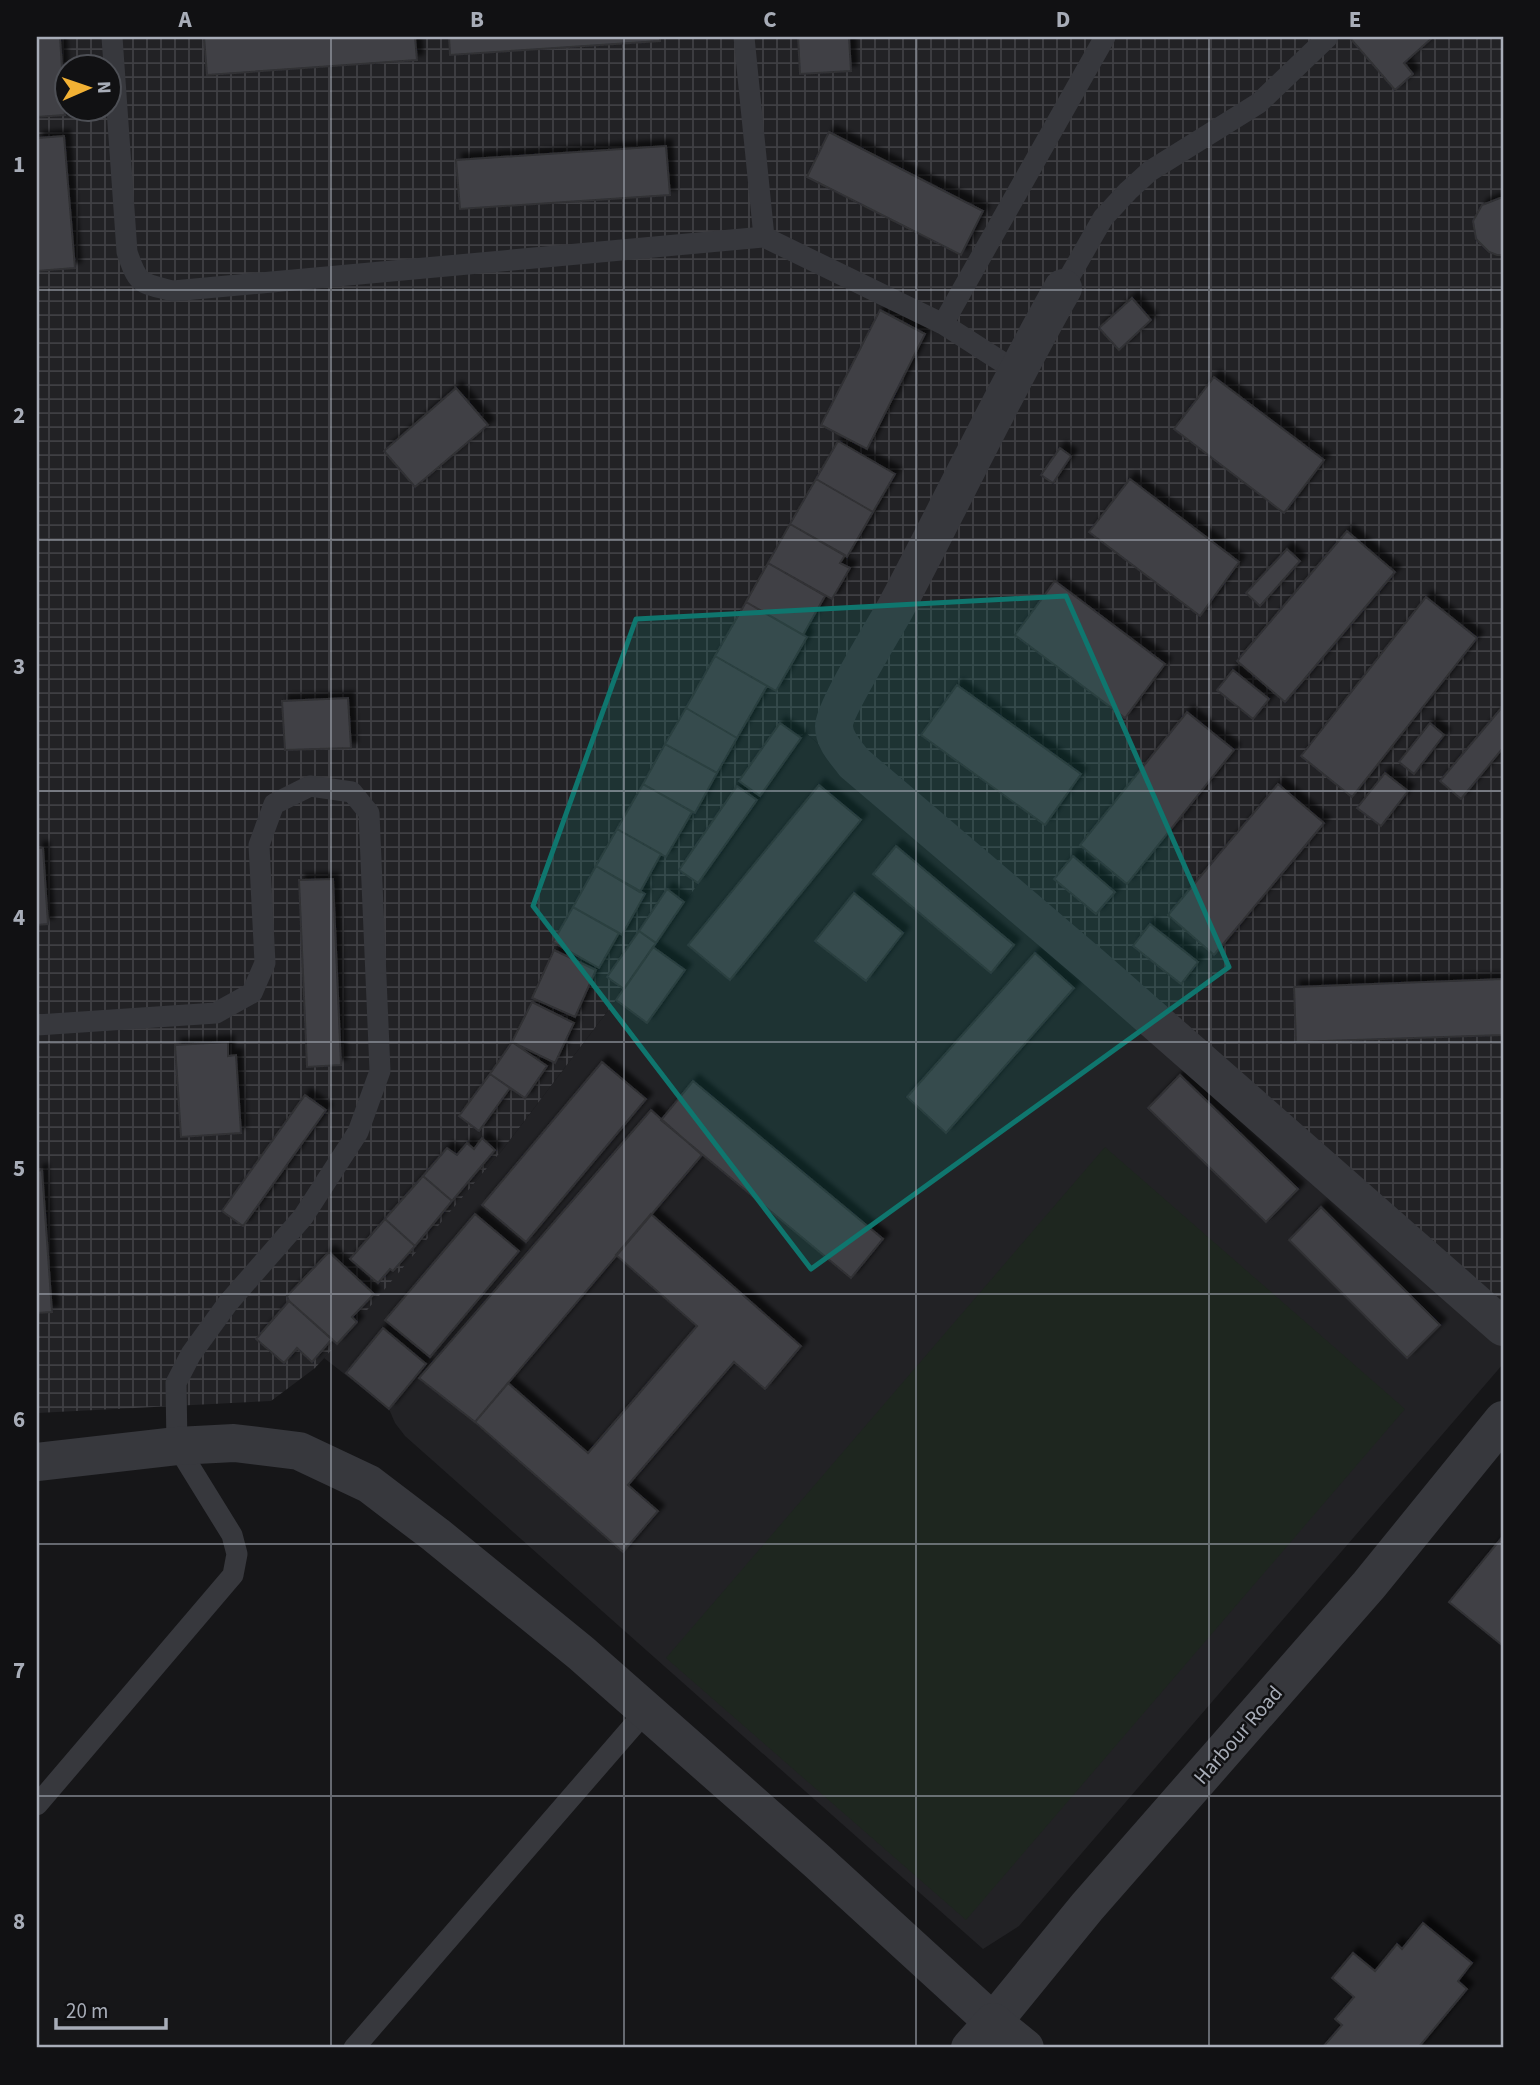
<svg xmlns="http://www.w3.org/2000/svg" width="1540" height="2085" viewBox="0 0 1540 2085" font-family="'Source Sans 3',sans-serif">
  <defs>
    <pattern id="industrial-grid" width="8" height="8" patternUnits="userSpaceOnUse" patternTransform="scale(1.75)"><rect width="8" height="8" fill="#222225"/><path d="M0 4h8M4 0v8" fill="none" stroke="#3f3f43"/></pattern>
    <filter id="shadow"><feDropShadow dx="6" dy="-6" stdDeviation="2" flood-color="#0009"/></filter>
  </defs>
  <rect width="100%" height="100%" fill="#161618"/>
  <path fill="#222225" d="M805 732 1107 1003 1503 1348V1364L1019 1926 983 1949 405 1436 395 1423 389 1409 324 1358 503 1149 616 1000Z"/>
  <path fill="url(#industrial-grid)" fill-rule="evenodd" d="M37 37H1503V1348L1107 1003 805 732 616 1000 503 1149 357 1322 315 1368 271 1401 37 1413ZM66 66H108V108H66Z"/>
  <path fill="#1e261f" d="M1105 1147 1405 1409 966 1920 666 1658Z"/>
  <path fill="#404145" stroke="#303034" stroke-width="2" filter="url(#shadow)" d="M37 37H60L65 115 37 117Z
    M204 37H415L417 60 207 75Z
    M449 37H660V41L450 55Z
    M798 37H849L851 71 800 74Z
    M1352 37H1433L1404 63 1413 74 1395 90 1350 38Z
    M829 132 983 211 961 255 807 177Z
    M64 136 75 268 37 271V138Z
    M666 146 670 195 460 209 456 160Z
    M1500 198H1503V255H1497L1489 252 1476 239 1473 221 1482 205Z
    M1132 298 1151 320 1119 350 1099 328Z
    M880 310 925 334 867 449 821 425Z
    M1214 377 1324 460 1284 513 1174 429Z
    M456 388 488 425 415 487 384 451Z
    M838 441 895 474 873 512 816 479Z
    M1060 448 1071 456 1053 483 1041 475Z
    M816 479 873 512 847 557 790 524Z
    M1130 479 1239 562 1200 616 1089 532Z
    M790 524 845 555 840 563 850 568 832 599 768 563Z
    M1347 531 1395 572 1285 702 1237 661Z
    M1287 549 1300 561 1260 606 1246 593Z
    M768 563 825 596 803 635 746 602Z
    M1055 581 1165 664 1125 718 1015 635Z
    M1426 597 1477 638 1352 797 1301 756Z
    M746 602 807 637 776 691 715 656Z
    M715 656 767 686 737 738 686 708Z
    M1233 670 1269 699 1253 719 1217 690Z
    M957 685 1081 774 1045 825 921 735Z
    M348 698 351 748 285 750 282 701Z
    M1503 706V748L1461 799 1440 781Z
    M686 708 737 738 717 773 665 744Z
    M1187 712 1234 750 1127 884 1080 845Z
    M780 723 801 738 760 796 739 781Z
    M1430 723 1444 735 1414 774 1399 762Z
    M665 744 717 773 695 813 643 784Z
    M1385 773 1408 791 1381 826 1357 808Z
    M643 784 692 812 666 857 617 829Z
    M1278 784 1324 823 1214 955 1168 915Z
    M819 785 861 820 730 980 688 945Z
    M737 786 757 800 698 883 679 870Z
    M617 829 661 854 640 892 596 866Z
    M896 846 1014 945 991 973 873 874Z
    M37 848H43L48 924 37 925Z
    M1073 856 1115 892 1096 914 1054 879Z
    M596 866 645 894 622 935 573 907Z
    M333 879 341 1065 307 1067 299 880Z
    M667 889 684 902 656 943 639 931Z
    M854 893 903 933 866 981 815 941Z
    M573 907 619 933 599 968 553 942Z
    M1150 924 1198 962 1181 984 1133 946Z
    M639 931 656 943 624 989 607 977Z
    M653 947 685 970 647 1023 616 1000Z
    M554 950 596 970 575 1017 532 998Z
    M1035 953 1074 988 946 1133 907 1097Z
    M1503 979V1035L1296 1042 1294 987Z
    M532 1002 574 1023 555 1063 512 1042Z
    M228 1042V1056L236 1055 241 1133 181 1137 175 1045Z
    M512 1042 547 1066 525 1098 490 1074Z
    M602 1062 646 1099 526 1242 482 1205Z
    M490 1074 510 1088 479 1131 459 1116Z
    M1180 1075 1298 1189 1266 1222 1148 1108Z
    M693 1081 883 1239 851 1278 661 1120Z
    M305 1095 326 1110 243 1226 222 1211Z
    M651 1110 702 1155 475 1422 419 1378Z
    M482 1138 495 1150 452 1201 423 1176 447 1148 457 1155 467 1143 474 1149Z
    M42 1170 52 1312 37 1313V1171Z
    M423 1176 452 1201 415 1246 385 1219Z
    M1321 1207 1440 1325 1407 1358 1289 1240Z
    M475 1214 519 1251 430 1357 385 1320Z
    M651 1214 801 1346 765 1389 734 1362 628 1485 658 1511 623 1552 475 1422 508 1383 588 1453 697 1326 616 1255Z
    M385 1219 415 1246 393 1271 390 1269 378 1283 350 1259Z
    M329 1252 374 1294 352 1317 357 1322 337 1344 289 1301 287 1296Z
    M289 1301 332 1339 312 1362 297 1348 284 1363 256 1339Z
    M383 1328 426 1364 389 1409 346 1373Z
    M1503 1536V1646L1449 1602Z
    M1423 1923 1472 1963 1458 1981 1467 1989 1418 2048H1322L1342 2025 1335 2019 1354 1997 1332 1978 1353 1953 1375 1971 1397 1944 1402 1949Z"/>
  <g fill="none" stroke-linecap="round" stroke-linejoin="round">
    <path stroke="#37383d" stroke-width="21" d="M112 37 127 252C138 285 140 283 173 291L764 237 943 324 1016 371
      M744 37 764 237
      M1063 288 1103 218 1128 191 1150 171 1259 103 1328 37
      M943 324 1105 37
      M37 1025 216 1013 252 993 265 963 259 845 274 804 310 786 352 792 369 813 380 1071 358 1132 303 1217 228 1303 191 1354 176 1383 177 1446 232 1535 237 1554 233 1575 37 1805
      M354 2048 646 1711"/>
    <path stroke="#37383d" stroke-width="38" d="M1063 288C1003 393 952 502 895 609 884 629 834 710 834 726 834 741 846 752 854 763L1091 965 1503 1327
      M37 1462 177 1446 234 1443 299 1451 369 1484 436 1535 581 1653 817 1861 993 2022 1087 1907 1369 1585 1503 1420"/>
    <path stroke="#37383d" stroke-width="38" d="M970 2048 993 2022 1025 2048"/>
  </g>
  <path fill="#0f766e" fill-opacity="0.2" stroke="#0f766e" stroke-width="5" stroke-linejoin="round" d="M1066 596 1229 967 811 1269 533 906 636 619Z"/>
  <path fill="none" stroke="#a8adb8" stroke-width="2" stroke-opacity="0.55" d="M331 37V2048M624 37V2048M916 37V2048M1209 37V2048M37 290H1503M37 540H1503M37 791H1503M37 1042H1503M37 1294H1503M37 1544H1503M37 1796H1503"/>
  <g text-anchor="middle" dominant-baseline="central" stroke-width="5" stroke-linejoin="round" paint-order="stroke">
    <g font-size="21" fill="#a8adb8" stroke="#111113">
      <text transform="translate(1238 1735) rotate(-49)">Harbour Road</text>
    </g>
  </g>
  <rect width="1540" height="2085" fill="none" stroke="#111113" stroke-width="77"/>
  <g transform="translate(88 88) rotate(88)"><circle r="33" fill="#111113" stroke="#4d4f55" stroke-width="2"/>
  <path d="M0-5L12 26L0 18L-12 26Z" fill="#f2b134"/>
  <text y="-10" font-size="19" font-weight="bold" text-anchor="middle" fill="#a8adb8">N</text>
  </g>
  <path d="M56 2018v10h110v-10" fill="none" stroke="#a8adb8" stroke-width="3.5"/>
  <text x="66" y="2018" font-size="21" fill="#a8adb8" stroke="#111113" stroke-width="5" paint-order="stroke">20 m</text>
  <rect x="38" y="38" width="1464" height="2008" fill="none" stroke="#a8adb8" stroke-width="2.5"/>
  <g font-size="23" text-anchor="middle" font-weight="bold" fill="#a8adb8">
    <text x="185" y="27">A</text>
    <text x="477" y="27">B</text>
    <text x="770" y="27">C</text>
    <text x="1063" y="27">D</text>
    <text x="1355" y="27">E</text>
    <text x="19" y="172">1</text>
    <text x="19" y="423">2</text>
    <text x="19" y="674">3</text>
    <text x="19" y="925">4</text>
    <text x="19" y="1176">5</text>
    <text x="19" y="1427">6</text>
    <text x="19" y="1678">7</text>
    <text x="19" y="1929">8</text>
  </g>
</svg>
